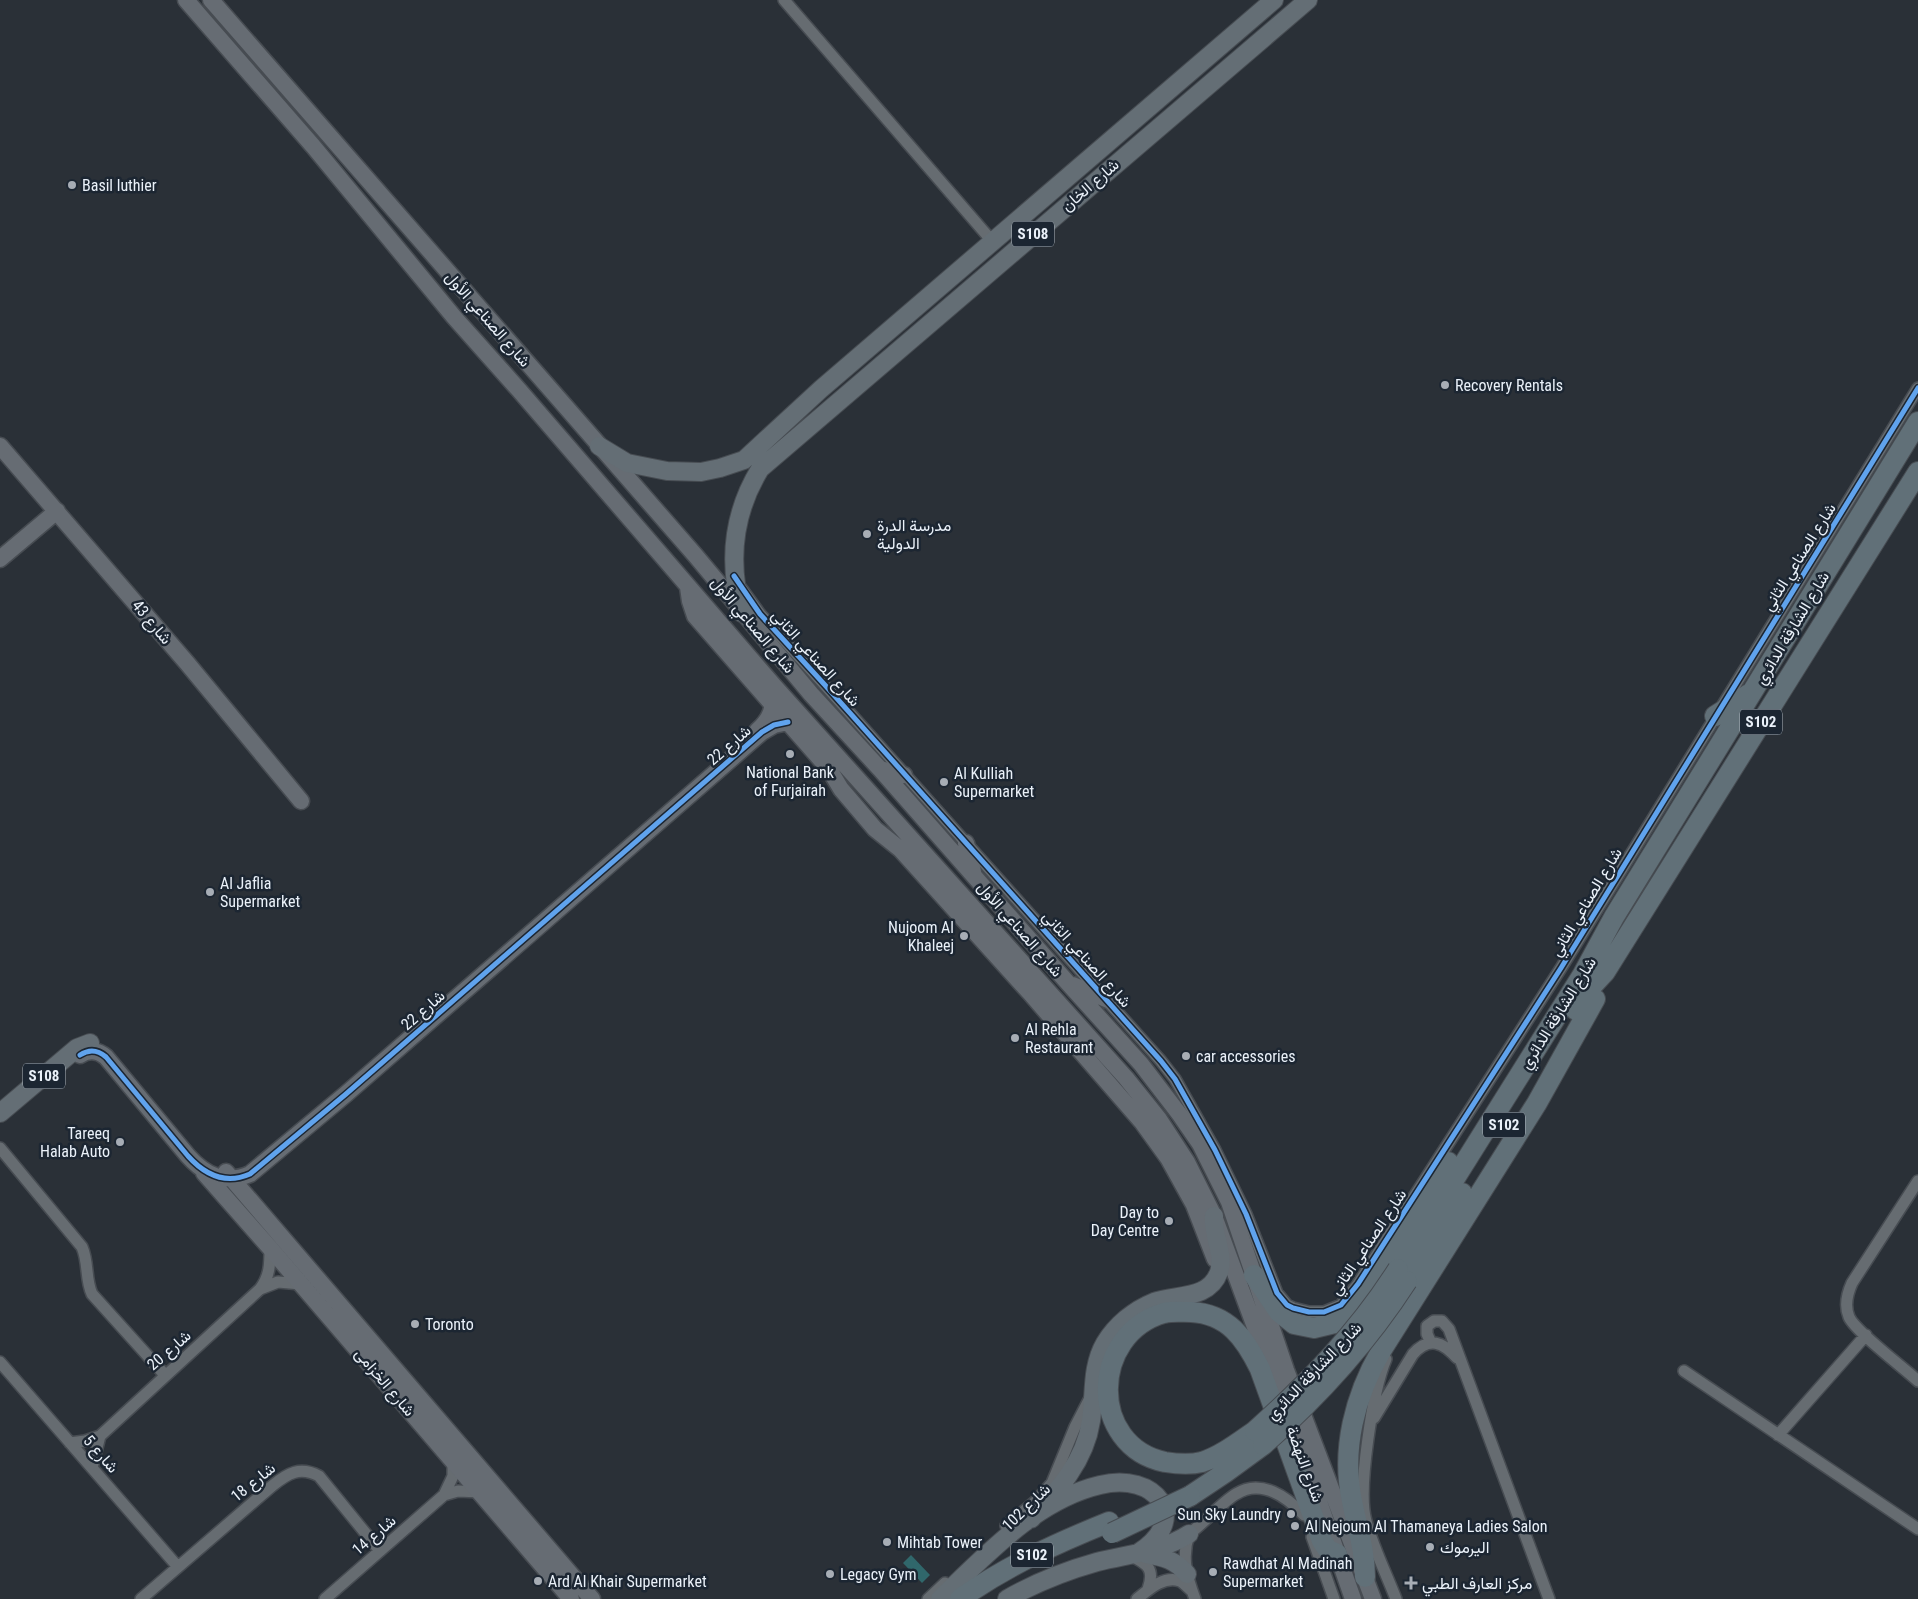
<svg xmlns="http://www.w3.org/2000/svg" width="1918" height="1599" viewBox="0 0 1918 1599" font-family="'Roboto Condensed',Vazirmatn,sans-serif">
  <rect width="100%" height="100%" fill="#2a3037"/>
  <path fill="#30676b" d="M911 1555 930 1575 922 1583 903 1563Z"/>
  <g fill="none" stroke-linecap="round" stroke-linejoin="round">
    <g stroke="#474c52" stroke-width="14">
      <path id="street" d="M784 0 992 241
        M739 585 760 614 824 684 1161 1061 1175 1079 1215 1150 1246 1214 1277 1293 1287 1305 1293 1308 1309 1312H1324L1341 1305 1358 1284 1561 968 1918 388
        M0 1148 82 1247C89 1263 85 1279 92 1294L165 1375
        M1918 1181 1852 1283C1847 1294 1844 1305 1849 1317 1855 1331 1904 1368 1918 1381
        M260 1289 278 1282 301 1284
        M1431 1343 1427 1334V1326L1434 1321H1442L1449 1329 1549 1599
        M1386 1359C1373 1390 1357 1490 1366 1521 1373 1547 1386 1573 1396 1599
        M0 1362 178 1567
        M1684 1371 1918 1529
        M1374 1418 1413 1354C1429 1336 1443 1342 1457 1358
        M1778 1435 1866 1335
        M70 1443 85 1441 100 1436 260 1289C270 1276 270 1264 270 1248
        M92 1468 100 1436
        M444 1495 458 1491 480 1492
        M1006 1526 1036 1501 1052 1483 1075 1427 1090 1398
        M1312 1537 1334 1599
        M1130 1555C1148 1564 1155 1569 1148 1589
        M141 1599 272 1486C288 1473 300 1466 319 1476L380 1551
        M325 1599 444 1495 453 1476V1463
        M928 1599 945 1583
        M1137 1599C1148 1590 1164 1575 1180 1581 1184 1583 1188 1588 1192 1591
        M1195 1599C1187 1577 1181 1558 1189 1534 1204 1523 1221 1503 1236 1494 1261 1478 1287 1497 1304 1515"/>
    </g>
    <g stroke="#474c52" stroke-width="19">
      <path id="secondary" d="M186 0 313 146 454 317 519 390 775 687 1126 1078 1159 1119 1187 1162 1214 1216 1310 1476 1353 1599
        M211 0 695 555 811 694 880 769 1067 982 1141 1064 1180 1115 1200 1144 1229 1202 1286 1370 1373 1599
        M0 446 187 663 301 801
        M0 559 57 511
        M688 587 690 601 695 616 829 769 841 789 875 829 900 849 1030 993 1142 1122 1168 1158 1194 1205 1215 1259
        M757 731C773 717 773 707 775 687
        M880 769 904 775
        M966 843 973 872
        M1073 985 1108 1000
        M80 1055C89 1049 98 1050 106 1057L188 1156C205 1175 225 1185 250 1174L346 1094 762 732 774 725 788 722
        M226 1172 592 1599
        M204 1173 270 1248 571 1599"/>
    </g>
    <g stroke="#474c52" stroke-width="20">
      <path id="primary" d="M599 446 627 463 667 471 701 472 720 468 744 460 821 389 1274 0
        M742 613C728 563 732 515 760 469L1308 0
        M0 1113 77 1048 90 1043
        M1031 1519C1058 1491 1085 1461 1091 1421 1095 1394 1091 1367 1105 1343 1116 1325 1134 1310 1154 1302 1176 1294 1209 1300 1219 1272 1225 1254 1212 1235 1214 1216
        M1146 1554C1164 1557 1175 1560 1187 1574
        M940 1599C986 1555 1036 1500 1100 1485 1155 1471 1193 1518 1138 1553
        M1007 1599C1035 1583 1065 1571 1097 1562 1128 1554 1161 1552 1189 1534"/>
    </g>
    <g stroke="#474c52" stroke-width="22">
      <path id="highway" d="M1715 716 1749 694
        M1576 1010 1592 986 1605 972 1918 472
        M1398 1269 1583 974 1614 917 1918 422
        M1254 1275 1279 1312 1294 1324 1314 1328 1335 1323 1353 1307 1375 1277 1448 1162
        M1407 1281 1462 1193
        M1255 1431C1239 1442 1221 1456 1202 1462 1190 1465 1177 1464 1165 1462 1088 1446 1090 1334 1164 1313 1172 1311 1182 1312 1191 1312 1228 1314 1245 1338 1260 1369L1322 1541 1328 1550 1337 1554
        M1190 1496 1226 1472 1263 1445
        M1365 1577C1365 1550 1357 1527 1352 1501 1341 1449 1355 1396 1381 1351L1537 1103 1595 999
        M960 1599C1006 1566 1057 1543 1109 1522"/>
    </g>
    <use href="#street" stroke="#666c71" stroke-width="11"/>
    <use href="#secondary" stroke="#666c73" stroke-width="16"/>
    <use href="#primary" stroke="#646e75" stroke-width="18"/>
    <use href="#highway" stroke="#617078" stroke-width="20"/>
    <g stroke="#474c52" stroke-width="22" stroke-linecap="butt">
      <path id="highway-bridge" d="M1255 1431C1309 1382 1359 1331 1398 1269
        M1263 1445C1319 1396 1367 1343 1407 1281
        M1112 1533 1190 1496"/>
    </g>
    <use href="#highway-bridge" stroke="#617078" stroke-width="20"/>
    <g stroke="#1c2632" stroke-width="8">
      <path id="cycleway" d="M734 576 760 614 824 684 1161 1061 1175 1079 1215 1150 1246 1214 1277 1293 1287 1305 1293 1308 1309 1312H1324L1341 1305 1358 1284 1561 968 1918 388
        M80 1055C89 1049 98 1050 106 1057L188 1156C205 1175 225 1185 250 1174L346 1094 762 732 774 725 788 722"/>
    </g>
    <use href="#cycleway" stroke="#60a3ed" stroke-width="5"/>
  </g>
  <g fill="#a7adb5" stroke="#1c2632" stroke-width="2">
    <circle cx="72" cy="185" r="5"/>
    <circle cx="1445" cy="385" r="5"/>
    <circle cx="867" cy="534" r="5"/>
    <circle cx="790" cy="754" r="5"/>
    <circle cx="944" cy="782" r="5"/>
    <circle cx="210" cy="892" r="5"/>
    <circle cx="964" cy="936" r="5"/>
    <circle cx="1015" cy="1038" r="5"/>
    <circle cx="1186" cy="1056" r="5"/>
    <circle cx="120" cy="1142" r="5"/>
    <circle cx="1169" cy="1221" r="5"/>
    <circle cx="415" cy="1324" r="5"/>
    <circle cx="1291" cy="1514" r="5"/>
    <circle cx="1295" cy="1526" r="5"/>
    <circle cx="887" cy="1542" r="5"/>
    <circle cx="1430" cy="1547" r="5"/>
    <circle cx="1213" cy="1572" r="5"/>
    <circle cx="830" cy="1574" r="5"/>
    <circle cx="538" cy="1581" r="5"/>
    <path d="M1408.5 1575.5h5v5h5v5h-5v5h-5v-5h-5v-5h5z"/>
  </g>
  <g text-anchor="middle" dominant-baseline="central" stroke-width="5" stroke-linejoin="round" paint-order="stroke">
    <g fill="#1c2632" stroke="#acb4bd" stroke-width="1">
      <rect x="1012" y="221.5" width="42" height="25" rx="4"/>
      <rect x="1740" y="709.5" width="42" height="25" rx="4"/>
      <rect x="23" y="1063.5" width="42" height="25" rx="4"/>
      <rect x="1483" y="1112.5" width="42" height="25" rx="4"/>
      <rect x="1011" y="1542.5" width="42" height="25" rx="4"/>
    </g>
    <g font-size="15" font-weight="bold" fill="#eaf1f9">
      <text x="1033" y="234">S108</text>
      <text x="1761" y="722">S102</text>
      <text x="44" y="1076">S108</text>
      <text x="1504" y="1125">S102</text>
      <text x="1032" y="1555">S102</text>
    </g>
    <g font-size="16" fill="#eaf1f9" stroke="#1c2632" text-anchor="start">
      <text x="82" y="185">Basil luthier</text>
      <text x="1455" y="385">Recovery Rentals</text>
      <text x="877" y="525">مدرسة الدرة<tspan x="877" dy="18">الدولية</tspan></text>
      <text x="790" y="772" text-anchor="middle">National Bank<tspan x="790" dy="18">of Furjairah</tspan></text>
      <text x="954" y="773">Al Kulliah<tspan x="954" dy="18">Supermarket</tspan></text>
      <text x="220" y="883">Al Jaflia<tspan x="220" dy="18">Supermarket</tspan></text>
      <text x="954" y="927" text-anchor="end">Nujoom Al<tspan x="954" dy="18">Khaleej</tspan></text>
      <text x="1025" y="1029">Al Rehla<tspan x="1025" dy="18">Restaurant</tspan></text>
      <text x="1196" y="1056">car accessories</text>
      <text x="110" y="1133" text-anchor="end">Tareeq<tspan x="110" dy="18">Halab Auto</tspan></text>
      <text x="1159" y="1212" text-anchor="end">Day to<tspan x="1159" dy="18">Day Centre</tspan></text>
      <text x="425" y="1324">Toronto</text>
      <text x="1281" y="1514" text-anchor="end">Sun Sky Laundry</text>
      <text x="1305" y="1526">Al Nejoum Al Thamaneya Ladies Salon</text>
      <text x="897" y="1542">Mihtab Tower</text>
      <text x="1440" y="1547">اليرموك</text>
      <text x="1223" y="1563">Rawdhat Al Madinah<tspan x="1223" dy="18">Supermarket</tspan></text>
      <text x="840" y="1574">Legacy Gym</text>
      <text x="548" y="1581">Ard Al Khair Supermarket</text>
      <text x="1422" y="1583">مركز العارف الطبي</text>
    </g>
    <g font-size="16" fill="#eaf1f9" stroke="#1c2632">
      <text transform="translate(1090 185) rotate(-41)">شارع الخان</text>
      <text transform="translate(488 319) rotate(49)">شارع الصناعي الأول</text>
      <text transform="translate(1799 557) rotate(-58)">شارع الصناعي الثاني</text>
      <text transform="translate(152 622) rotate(50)">شارع 43</text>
      <text transform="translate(753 625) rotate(50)">شارع الصناعي الأول</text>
      <text transform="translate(1792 628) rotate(-59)">شارع الشارقة الدائري</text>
      <text transform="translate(816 658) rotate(48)">شارع الصناعي الثاني</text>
      <text transform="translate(729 745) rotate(-41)">شارع 22</text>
      <text transform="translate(1586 902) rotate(-59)">شارع الصناعي الثاني</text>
      <text transform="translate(1020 929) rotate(49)">شارع الصناعي الأول</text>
      <text transform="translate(1087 959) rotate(48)">شارع الصناعي الثاني</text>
      <text transform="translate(423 1010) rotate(-41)">شارع 22</text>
      <text transform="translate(1558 1013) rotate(-58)">شارع الشارقة الدائري</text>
      <text transform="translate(1368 1242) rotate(-56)">شارع الصناعي الثاني</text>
      <text transform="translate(169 1350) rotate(-41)">شارع 20</text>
      <text transform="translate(1314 1371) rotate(-46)">شارع الشارقة الدائري</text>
      <text transform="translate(385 1382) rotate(50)">شارع الخزامى</text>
      <text transform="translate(101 1454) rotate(49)">شارع 5</text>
      <text transform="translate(1305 1464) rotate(70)">شارع النهضة</text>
      <text transform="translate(253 1482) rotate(-39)">شارع 18</text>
      <text transform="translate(1026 1507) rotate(-44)">شارع 102</text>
      <text transform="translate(374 1535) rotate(-41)">شارع 14</text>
    </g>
  </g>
</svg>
